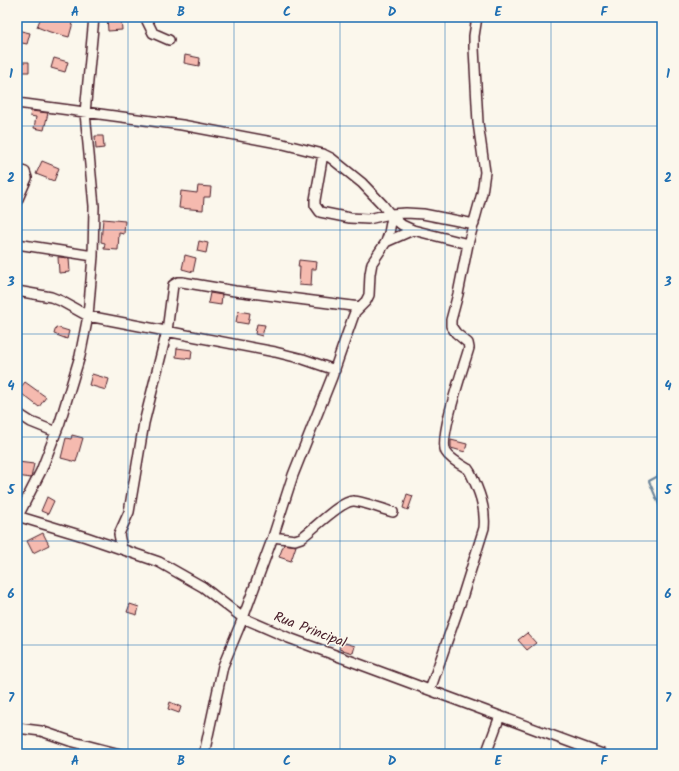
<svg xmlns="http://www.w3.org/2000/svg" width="679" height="771" viewBox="0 0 679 771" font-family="Kalam,sans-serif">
  <rect width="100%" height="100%" fill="#fbf7ec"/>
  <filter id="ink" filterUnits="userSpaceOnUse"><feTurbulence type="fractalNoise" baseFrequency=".025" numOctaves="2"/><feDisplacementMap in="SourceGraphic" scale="8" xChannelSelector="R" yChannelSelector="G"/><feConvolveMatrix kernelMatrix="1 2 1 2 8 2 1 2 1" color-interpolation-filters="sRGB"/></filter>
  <g filter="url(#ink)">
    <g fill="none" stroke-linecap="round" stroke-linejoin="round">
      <path stroke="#6d869b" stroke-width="2" d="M662 474 649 481 660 507 662 509"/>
    </g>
    <path fill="#f5baaf" stroke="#4a1f2b" d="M41 17H53L60 20 61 17 74 19 69 37 50 32 37 27Z
      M107 17H121L122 30 108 31Z
      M17 30 30 33 27 44 17 42Z
      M185 55 200 58 199 66 184 63Z
      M54 58 68 62 65 72 51 68Z
      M17 62H29V72H17Z
      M31 111 48 113 44 130 34 128 36 117 30 116Z
      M95 136H103L104 148 96 149Z
      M42 161 59 168 54 181 36 174Z
      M198 186 211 187 210 197H204L203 210 179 208 181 191 197 193Z
      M103 219 125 221 124 234 119 233 118 250 104 249 105 243 101 242Z
      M199 241 208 243 206 253 197 251Z
      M185 255 196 258 193 272 182 269Z
      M58 257 69 258 70 272 59 273Z
      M299 260 317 262 316 269H312L311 286 299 285 300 267H298Z
      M210 293 222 295 221 305 208 303Z
      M238 311 250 313 248 324 236 322Z
      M257 324 265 325 262 336 255 334Z
      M56 327 69 331 67 339 54 334Z
      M177 348 192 350 191 359 176 357Z
      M92 374 109 379 106 390 89 385Z
      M25 382 46 397 39 407 18 391Z
      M72 435 83 438 76 462 61 458 66 438 71 439Z
      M451 440 467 444 465 452 451 448Z
      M18 462 34 464 31 478 17 476Z
      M407 494 413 496 408 510 403 508Z
      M47 497 54 501 48 514 41 511Z
      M43 533 49 545 33 553 27 541Z
      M284 544 296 546 291 561 279 557Z
      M130 604 139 607 137 615 127 612Z
      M527 633 536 643 527 650 518 640Z
      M342 642 355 646 353 653 339 649Z
      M170 702 181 707 179 713 168 709Z"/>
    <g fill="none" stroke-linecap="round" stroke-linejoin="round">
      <g stroke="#4a1f2b" stroke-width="12">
        <path id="minor" d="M145 17 153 33 169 40
          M17 103 182 125 283 144 323 154 331 158 362 183 383 205 392 217 402 225 413 230 468 244
          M323 154 315 200V205L320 212 350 218 368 219 390 214 406 213 423 214 474 224
          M17 169 25 172 27 178 17 201
          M386 242 413 230
          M17 244 93 256
          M17 291 51 297 61 301 88 316 275 352 303 359 335 370
          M17 413 31 422 56 432
          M17 516 86 537 159 562 203 587 243 618 289 638 602 754
          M18 516 41 471 60 422 80 356 88 316 93 256 94 206 85 113 94 17
          M273 537 295 540 301 538C313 530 341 500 354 501 362 501 384 510 393 512
          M122 549 119 534 129 512 144 423 167 331 173 285 178 282H182L235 291 360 307
          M430 690 461 601 484 528C486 508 479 490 470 472L468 469C461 465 450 459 446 452 438 438 464 366 469 348L468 343 456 333 451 326V320L458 294 468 244 482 193 485 172 478 123 474 48V36L477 17
          M17 728 41 731 70 741 120 754
          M204 754 223 666 243 618 273 537 293 475 332 377 352 320 355 312 366 301 369 295 370 274 372 263 386 242 389 233 392 217
          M486 754 500 716"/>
      </g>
      <use href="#minor" stroke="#fbf7ec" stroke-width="9"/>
    </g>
  </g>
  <path fill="none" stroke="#1f6fb2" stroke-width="1" stroke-opacity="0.55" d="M128 17V754M234 17V754M340 17V754M445 17V754M551 17V754M17 126H662M17 230H662M17 334H662M17 437H662M17 541H662M17 645H662"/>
  <g text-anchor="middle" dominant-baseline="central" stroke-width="3" stroke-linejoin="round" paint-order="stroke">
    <g font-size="14" fill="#4a1f2b" stroke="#fbf7ec">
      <text transform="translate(310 630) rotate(21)">Rua Principal</text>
    </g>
  </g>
  <rect width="679" height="771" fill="none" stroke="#fbf7ec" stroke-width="44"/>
  <rect x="22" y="22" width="635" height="727" fill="none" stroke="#1f6fb2" stroke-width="1.5"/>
  <g font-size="13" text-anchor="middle" font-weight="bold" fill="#1f6fb2">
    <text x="75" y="16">A</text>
    <text x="181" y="16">B</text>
    <text x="287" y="16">C</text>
    <text x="392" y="16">D</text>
    <text x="498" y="16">E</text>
    <text x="604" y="16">F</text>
    <text x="11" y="78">1</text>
    <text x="668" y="78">1</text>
    <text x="11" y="182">2</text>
    <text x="668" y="182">2</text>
    <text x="11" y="286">3</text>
    <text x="668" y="286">3</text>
    <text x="11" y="390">4</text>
    <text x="668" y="390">4</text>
    <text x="11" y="494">5</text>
    <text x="668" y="494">5</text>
    <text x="11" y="598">6</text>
    <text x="668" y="598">6</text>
    <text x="11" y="702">7</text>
    <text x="668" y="702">7</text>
    <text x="75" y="765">A</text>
    <text x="181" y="765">B</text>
    <text x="287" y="765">C</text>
    <text x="392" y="765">D</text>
    <text x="498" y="765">E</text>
    <text x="604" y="765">F</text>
  </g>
</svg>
